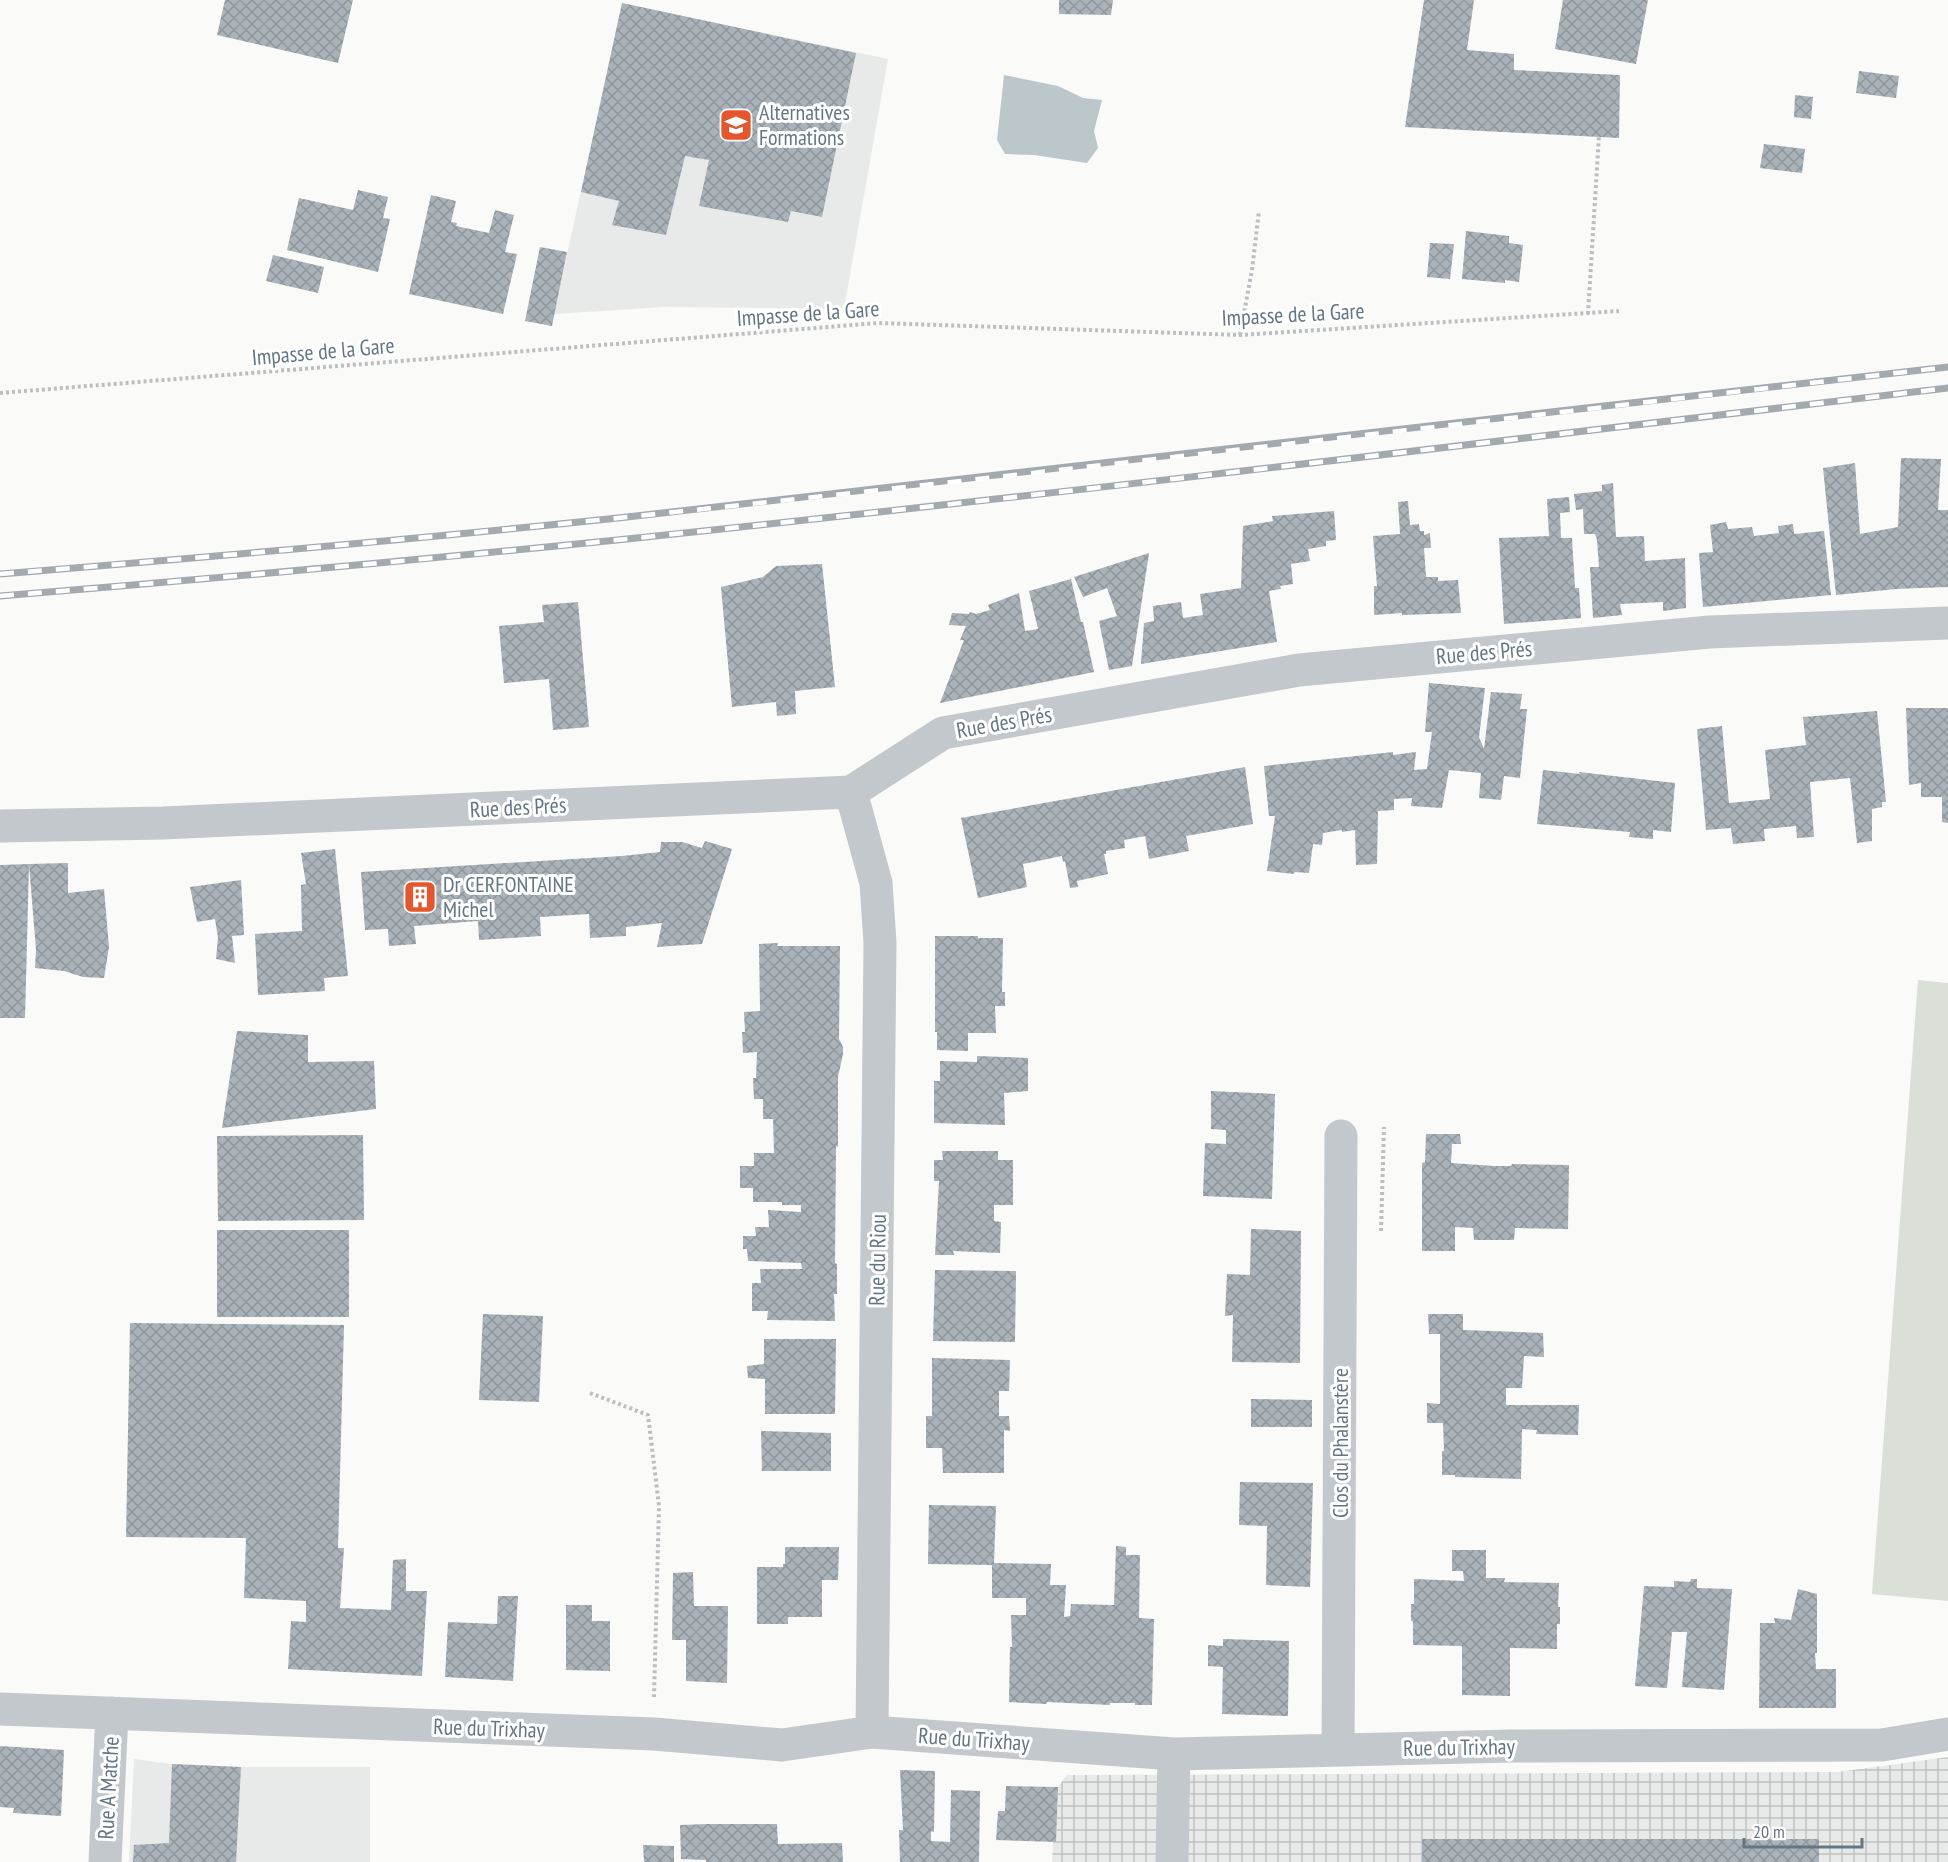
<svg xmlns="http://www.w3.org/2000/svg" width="1948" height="1862" viewBox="0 0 1948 1862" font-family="'PT Sans Narrow',sans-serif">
  <defs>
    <pattern id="industrial-grid" width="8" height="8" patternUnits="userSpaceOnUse" patternTransform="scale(1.5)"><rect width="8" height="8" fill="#e8e9e9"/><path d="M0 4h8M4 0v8" fill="none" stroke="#c0c1c2"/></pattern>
    <pattern id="building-cross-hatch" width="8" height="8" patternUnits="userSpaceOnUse" patternTransform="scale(1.5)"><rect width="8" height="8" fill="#aab3b9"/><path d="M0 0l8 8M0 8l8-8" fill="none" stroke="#8e969c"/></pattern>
  </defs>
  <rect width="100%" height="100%" fill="#fafaf8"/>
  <path fill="#e8e9e9" d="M622 3 888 59 844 309 664 307 554 314Z
    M134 1759 172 1764 241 1767H370V1862H129Z"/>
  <path fill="url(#industrial-grid)" d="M1948 1757V1862H1052L1053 1842 1056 1841 1058 1787 1067 1775 1838 1772Z"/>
  <path fill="#dadfd7" d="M1918 980 1948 983V1601L1872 1594Z"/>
  <path fill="#bbc7cb" d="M1004 75 1058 86 1083 98 1102 100 1094 131 1098 148 1087 163 1034 155 1005 154 997 140Z"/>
  <path fill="url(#building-cross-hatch)" d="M225 0H353L338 63 217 35Z
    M1059 0H1113L1111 15 1059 14Z
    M1424 0H1474L1467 50 1514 54V70L1620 75 1619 138 1405 127Z
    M1563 0H1648L1636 64 1555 49Z
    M622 3 856 53 822 217 791 211 788 222 699 206 709 160 685 156 666 235 612 225 619 201 581 192Z
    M1859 71 1899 76 1896 98 1856 93Z
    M1795 95 1813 97 1811 119 1794 117Z
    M1764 144 1805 149 1802 173 1760 168Z
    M358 190 388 197 383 218 390 219 378 272 287 250 299 198 353 210Z
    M431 195 456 201 451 222 457 223 456 226 489 233 495 210 514 215 505 252 517 254 503 314 409 294Z
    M1466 231 1509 236V243L1523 245 1519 282 1505 280V283L1462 279Z
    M1430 243 1454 244 1450 279 1427 277Z
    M540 247 567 252 552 326 525 321Z
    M273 255 324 267 318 293 266 281Z
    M1901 458 1941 459 1938 510H1948V587L1896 589 1836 595 1823 468 1855 463 1860 534 1898 527Z
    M1613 483 1616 537 1644 536 1645 561 1685 558 1686 608 1663 611V602L1620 604 1622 615 1593 618 1590 567H1599L1597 540 1595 534H1584L1583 509 1576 510 1574 494 1602 491V485Z
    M1569 497 1570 512 1560 513 1561 538H1572L1575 588H1579L1581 618 1504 624 1499 538 1549 536 1547 499Z
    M1408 501 1410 525 1419 524 1420 531H1424V535L1430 533 1431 548H1424L1426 577H1438V581L1458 580 1461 613 1402 615V613L1374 615V586H1377L1373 536 1400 534 1398 502Z
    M1334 511 1336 540 1326 541V546L1308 549 1310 561 1291 564 1293 584 1280 586 1281 589 1269 591 1277 642 1141 664 1144 623 1154 621 1153 606 1181 602 1183 618 1203 615 1200 594 1241 588 1243 526 1273 521 1272 516Z
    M1726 522 1728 529 1752 527 1754 536 1779 533 1778 526 1793 524 1794 534 1824 531 1831 595 1703 607 1699 553 1713 552 1710 525Z
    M1149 553 1132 666 1109 670 1099 621 1117 616 1107 588 1083 597 1074 577Z
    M822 564 835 687 795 691 796 714 777 716 776 702 732 707 721 587 763 577 776 566Z
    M1071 579 1081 622H1083L1094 672 940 703 964 640H960L966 626 949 625 952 613 969 614 970 612 976 614 990 610 988 605 1019 593 1025 631 1038 629 1029 591Z
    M578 602 589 727 553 730 549 679 504 683 499 626 544 622 542 605Z
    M1429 683 1485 688 1479 737 1484 749 1491 692 1522 694 1520 709H1527L1520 778 1504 776 1501 800 1479 798 1481 773 1449 770 1442 808 1411 806 1412 798 1394 799V810L1378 811 1377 864 1356 865 1355 830 1342 832V830L1323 833 1322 845 1313 844 1309 873 1295 872 1293 874 1267 871 1275 816H1269L1264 766 1393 752V755L1416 752 1414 770 1427 769 1432 732H1425Z
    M1906 708H1948V823L1942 822V797H1921V783L1909 785Z
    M1877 711 1886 802H1882V807L1872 809V841L1857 843 1850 778 1810 782 1814 837 1797 838 1796 826 1764 829 1765 841 1733 844 1731 828 1706 830 1697 729 1722 726 1729 803 1770 799 1765 750 1806 745 1803 717Z
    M1245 767 1253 824 1186 836 1189 851 1149 859 1145 836 1124 840 1125 848 1106 851V854H1104L1108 874 1077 881 1078 887 1070 888 1065 861 1063 862 1062 856 1023 864 1027 887 978 898 961 818Z
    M1543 770 1580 774 1579 772 1675 783 1671 832 1653 830V839L1629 837 1630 832 1537 824Z
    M705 841 732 849 702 944 657 947 662 923 626 927V936L590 938 589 914 540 917 541 936 479 940 478 921 414 926 416 944 389 946 388 929 365 930 361 872 622 856 660 852 661 842H682L702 848Z
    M335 849 348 976 324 978 325 991 258 995 255 934 302 931 301 885 306 884 301 853Z
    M68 863V893L104 889 109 947 104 978 83 977 64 971 35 968 36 950 29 864 25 1018H0V865L29 864Z
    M241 880 244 935 232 936 235 963 216 959 218 938 215 919 197 922 190 887Z
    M935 936H978V938H1003L1002 992H1005V1006H995L996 1033H968V1051L937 1050V1032H935Z
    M778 943 777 946H840L839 1039 843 1047V1054L838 1077V1147L836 1146 835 1263 837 1264V1294H834L835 1321 767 1320 768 1311H752V1283H761L760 1269H802L801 1263 748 1261 747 1249H743V1236H756L755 1227H769L768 1210 801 1212V1205H782V1202H753V1188H740V1166H754V1153H774L773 1119H763V1099H754L753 1078H756L757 1052 743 1053 742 1032H745L744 1012 760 1011 759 944Z
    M237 1031 308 1035V1062L374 1061 376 1109 222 1128Z
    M977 1056 1028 1058V1091L1004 1093 1005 1125 934 1123V1081H940V1061L977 1062Z
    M1211 1091 1275 1094 1272 1199 1203 1196 1205 1143 1226 1144V1130L1211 1129Z
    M1426 1134H1460L1461 1144H1452L1451 1163 1494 1166H1511L1512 1164 1569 1165 1568 1229 1515 1228 1514 1240H1474L1473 1228 1455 1227V1251H1422V1163L1425 1162Z
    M363 1135 364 1220 218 1221 217 1136Z
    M942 1151H998V1160H1013V1205H994V1221L1001 1222 1000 1253 953 1251 954 1255H935L939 1181H934V1160H943Z
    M1251 1229 1301 1231 1300 1363 1232 1362 1233 1315 1225 1316 1227 1274 1250 1275Z
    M217 1230H349V1317H217Z
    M935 1270 1016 1271 1015 1342 933 1341Z
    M483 1314 543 1316 539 1402 479 1400Z
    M1428 1314H1463V1330L1543 1333 1544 1357 1524 1356 1522 1388H1506V1405H1579L1578 1435 1536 1434 1537 1430 1522 1429 1521 1479 1455 1477V1475H1442V1451H1444L1443 1423H1427V1403L1440 1404V1334H1429Z
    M130 1323 344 1325 338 1548H344L340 1608 391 1610 393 1560 406 1559V1591H427L422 1676 288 1669 291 1621 306 1622V1601L244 1598 246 1538 126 1537Z
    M764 1339H836L835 1414H765V1379L748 1378 747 1366 764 1364Z
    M932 1358 1010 1360 1009 1391H999V1416H1009L1010 1431 1004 1430V1473H943L942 1448H926V1416H932Z
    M1251 1399 1312 1400V1427H1251Z
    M761 1431 831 1433V1471H762Z
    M1240 1482 1313 1483 1310 1587 1266 1585 1267 1526 1239 1525Z
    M929 1505 996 1506 994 1563 1051 1564 1050 1585H1066L1064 1617 1070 1616 1071 1604 1114 1605 1116 1546 1126 1547V1555H1140L1139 1618 1154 1619 1152 1705H1135V1703H1110V1705L1047 1702 1046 1704 1009 1702 1010 1647H1012L1011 1615H1026V1598H992V1565L928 1564Z
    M785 1547H839L838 1580H822V1617H788V1624H757V1567H783V1564H785Z
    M1452 1550H1486V1578H1505L1504 1582 1559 1583 1558 1607H1560V1624H1557V1649L1510 1648V1696L1462 1695V1646L1413 1645V1621H1411V1604H1414V1579L1464 1581 1463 1571H1452Z
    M693 1572 694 1606H728L727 1683 686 1681V1640H672L673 1573Z
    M1691 1579H1697V1588L1732 1589 1724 1690 1682 1687 1687 1632H1672L1667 1688 1635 1686 1644 1586 1674 1587V1581L1690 1582Z
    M1798 1589 1817 1594V1653H1815L1816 1669H1836V1708H1759L1760 1623H1775L1774 1618 1791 1620Z
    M498 1596H518L513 1681 445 1677 448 1622 497 1624Z
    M566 1605H592V1621H610V1671L566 1670Z
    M1223 1639 1289 1641 1288 1716 1222 1714 1223 1667 1208 1666V1645L1223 1646Z
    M0 1746 64 1750 61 1816 13 1813 14 1808 0 1807Z
    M172 1764 241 1767 236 1862H133L134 1845 169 1843Z
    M900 1770 935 1771 934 1832 931 1831V1841L950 1842 951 1790 980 1791 979 1862H900L899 1830H903Z
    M1006 1786 1058 1787 1056 1842 996 1840 998 1811H1005Z
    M708 1824H777L778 1844 842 1843 843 1862H706V1860L681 1859 680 1825Z
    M1422 1839H1819V1862H1422Z
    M643 1845 674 1846V1862H644Z"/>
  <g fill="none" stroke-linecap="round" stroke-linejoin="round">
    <path stroke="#bbbfc2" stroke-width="4" stroke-dasharray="3 3" stroke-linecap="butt" d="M1588 314 1599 136
      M1240 335 1252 270 1259 211
      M0 393 878 323 1240 335 1619 311
      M1381 1231 1384 1127
      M590 1393 648 1415 659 1506 654 1697"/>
    <path stroke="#c3c8cc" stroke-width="33" d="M851 792 876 883 880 943 872 1732
      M0 826 163 823 851 792 943 733 1299 670 1710 632 1948 623
      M0 1709 654 1734 782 1745 872 1732 1174 1754 1511 1746 1882 1745 1948 1734
      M1338 1750 1341 1136
      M105 1862 112 1713
      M1172 1862 1174 1754"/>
    <g stroke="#a2aab0" stroke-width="7">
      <path id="rail" d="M0 574C209 557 419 539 627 517 1068 471 1508 418 1948 367
        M0 596C209 579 419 560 627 539 1068 493 1508 440 1948 388"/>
    </g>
    <use href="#rail" stroke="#fff" stroke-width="4.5" stroke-dasharray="14" stroke-linecap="butt"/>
  </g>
  <defs>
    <g id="school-square" transform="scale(1.725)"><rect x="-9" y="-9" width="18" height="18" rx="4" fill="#e4572e" stroke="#fff"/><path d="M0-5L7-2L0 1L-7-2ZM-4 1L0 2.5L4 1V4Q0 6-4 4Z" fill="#fff"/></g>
    <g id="building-square" transform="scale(1.725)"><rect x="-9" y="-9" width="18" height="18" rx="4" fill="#e4572e" stroke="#fff"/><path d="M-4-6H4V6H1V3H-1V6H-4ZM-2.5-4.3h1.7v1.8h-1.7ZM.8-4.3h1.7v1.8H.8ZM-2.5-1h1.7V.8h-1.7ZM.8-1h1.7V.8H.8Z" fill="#fff"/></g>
  </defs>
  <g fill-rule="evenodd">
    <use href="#school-square" x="736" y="125"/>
    <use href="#building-square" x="420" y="897"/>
  </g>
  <g text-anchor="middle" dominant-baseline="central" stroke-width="6" stroke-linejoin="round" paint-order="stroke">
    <g font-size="22" fill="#657683" stroke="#fff" text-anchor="start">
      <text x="759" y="112">Alternatives<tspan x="759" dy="25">Formations</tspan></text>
      <text x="443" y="884">Dr CERFONTAINE<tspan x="443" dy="25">Michel</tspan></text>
    </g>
    <g font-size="22" fill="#657683" stroke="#fff">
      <text transform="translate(808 313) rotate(-4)">Impasse de la Gare</text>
      <text transform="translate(1293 314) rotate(-3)">Impasse de la Gare</text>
      <text transform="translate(323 351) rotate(-5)">Impasse de la Gare</text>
      <text transform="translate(1484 652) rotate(-5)">Rue des Prés</text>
      <text transform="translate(1004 722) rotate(-10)">Rue des Prés</text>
      <text transform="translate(518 807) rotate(-3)">Rue des Prés</text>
      <text transform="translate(877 1260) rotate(-89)">Rue du Riou</text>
      <text transform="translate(1340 1443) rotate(-90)">Clos du Phalanstère</text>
      <text transform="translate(489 1728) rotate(2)">Rue du Trixhay</text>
      <text transform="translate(974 1739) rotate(4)">Rue du Trixhay</text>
      <text transform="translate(1459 1747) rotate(-1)">Rue du Trixhay</text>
      <text transform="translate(108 1788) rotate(-87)">Rue A Matche</text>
    </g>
  </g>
  <path d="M1744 1838v9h118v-9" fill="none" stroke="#657683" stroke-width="3"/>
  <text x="1753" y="1838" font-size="18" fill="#657683" stroke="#ffffff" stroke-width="4.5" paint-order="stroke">20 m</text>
</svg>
